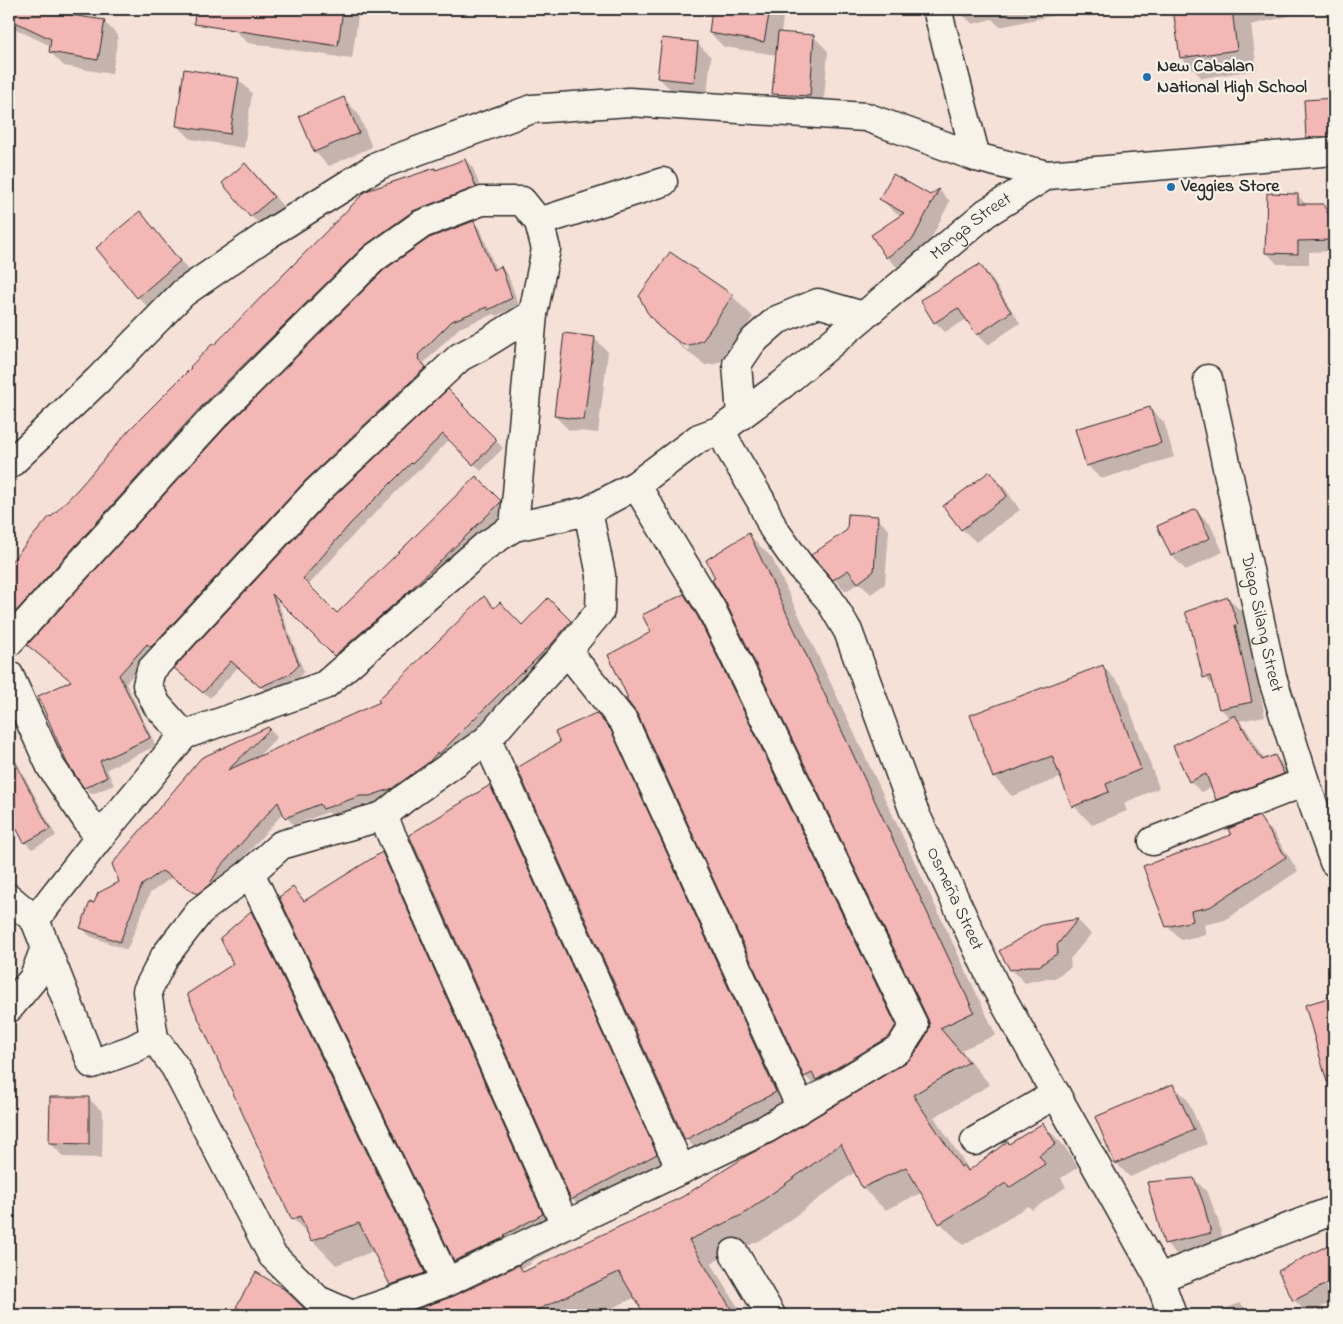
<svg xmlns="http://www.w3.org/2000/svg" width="1343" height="1324" viewBox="0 0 1343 1324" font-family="'Indie Flower',sans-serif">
  <rect width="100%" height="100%" fill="#f6e1d9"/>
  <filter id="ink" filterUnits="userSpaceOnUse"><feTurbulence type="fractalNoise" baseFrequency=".02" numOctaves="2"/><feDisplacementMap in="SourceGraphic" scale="10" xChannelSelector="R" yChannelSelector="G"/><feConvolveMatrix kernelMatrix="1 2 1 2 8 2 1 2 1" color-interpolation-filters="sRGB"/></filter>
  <g filter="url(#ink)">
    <path fill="#0003" d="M9 9H49L47 13 104 22 118 35 112 74 64 66 50 52 51 46 9 26Z
      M237 9H359L352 59 248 43 234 30Z
      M714 9H784L781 34 814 37 828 51 823 110 788 107 774 93 777 55 724 47 710 33Z
      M956 9H1084L1000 27 992 19 973 24Z
      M1175 9H1334L1293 15 1251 25 1257 70 1202 78 1181 57Z
      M697 43 711 57 707 95 673 92 659 78Z
      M238 79 252 93 244 148 191 139 177 125Z
      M344 99 358 113 372 147 329 166 315 152 300 117Z
      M1334 99V157L1328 158 1307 137 1305 101Z
      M465 160 473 168 483 195 421 219 9 635V568L50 518 52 519 214 347Z
      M245 165 259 178 287 211 265 230 251 216 223 183Z
      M939 190 950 201 925 251 899 269 887 257 901 216 893 211 881 199 930 197Z
      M1297 195 1307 205H1323L1334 216V251L1309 252V264H1277L1266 252Z
      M139 213 153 227 193 276 152 311 138 297Z
      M473 222 481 230 496 270 501 267 508 275 519 306 496 316 494 314 459 328 424 363 426 365 424 367 433 375 155 651 126 683 156 746 107 769 114 785 92 794 85 787 73 682Z
      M979 265 990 276 1020 323 988 345 978 335 967 319 945 332 935 322Z
      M732 296 753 317 723 360 715 364 705 365 681 347 672 338 687 350 689 348 667 331 668 335 660 326Z
      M594 338 608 352 598 433 569 430 555 416Z
      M448 391 468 411H466L503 448 481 471 450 439 420 470 419 469 357 531 308 586 337 615 476 478 507 510 412 601 342 662 276 597 304 672 297 680 268 693 238 667 210 698 183 674Z
      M1150 409 1164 422 1174 457 1101 479 1087 465Z
      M990 473 1004 487 1020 510 976 542 962 529Z
      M1196 510 1210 524 1223 552 1186 570 1172 556 1159 527Z
      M877 518 889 530 885 584 871 594 859 583 846 591 834 579Z
      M749 535 772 558 996 1035 961 1050 990 1085 934 1117 970 1171 1043 1124 1065 1147 1078 1167 1061 1178 1066 1187 1032 1210 1028 1206 963 1245 940 1223 923 1192 885 1210 863 1188 855 1172 765 1238 711 1263 743 1315H647L636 1297 597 1315H406L405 1314 416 1310 391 1285 374 1251 336 1265 312 1240 310 1236 293 1219 234 965 251 913 275 937 449 1299 480 1285 455 1260 280 897 293 889 305 901 382 854 409 881 569 1241 530 1262 531 1264 521 1269 525 1272 683 1198 841 1104 838 1100 832 1103 805 1076 652 632 684 595 711 622 725 646 920 1048 931 1026Z
      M1228 598 1242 612 1251 638 1249 639 1265 716 1239 721 1245 727 1265 760 1275 756 1286 767 1293 784 1228 810 1217 799 1212 787 1201 792 1190 781 1230 718 1220 708 1214 687 1205 677Z
      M548 600 578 630 447 761 379 803H368L332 816 328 812 294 825 286 817 284 812 205 901 171 878 150 893 127 950 90 936 82 928 94 904 121 883 113 864 268 728 277 737 255 760 382 702 495 609 522 626Z
      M1102 666 1121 685 1159 788 1124 803 1127 811 1092 825 1074 806 1062 777 1012 796 994 777Z
      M596 714 623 741 802 1119 713 1166 686 1139 561 742Z
      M9 747 56 836 32 849 25 842 9 812Z
      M490 787 517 814 683 1182 599 1226 572 1199Z
      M1259 818 1273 832 1298 871 1225 920 1204 925 1206 935 1181 940 1167 926 1233 836Z
      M1078 920 1091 934 1070 959 1071 967 1053 979H1042L1025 983 1011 969 1042 927Z
      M1334 1018V1082L1326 1074 1311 1022Z
      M1173 1085 1187 1099 1207 1144 1130 1177 1116 1163Z
      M89 1099 103 1112 102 1158 64 1157 50 1143Z
      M1194 1179 1208 1193 1218 1220 1225 1247 1179 1257 1166 1243Z
      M1334 1244V1301L1308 1314 1294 1300 1280 1271Z
      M283 1290 311 1315H246L237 1307Z
      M1240 1303 1252 1315H1208Z"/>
    <path fill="#f3b7b5" stroke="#2b2b2b" d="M9 9H28L105 20 98 60 49 52 51 39 9 19Z
      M195 9H343L338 46 194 24Z
      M712 9H770L764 42 709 33Z
      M1173 9H1232L1237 50 1180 58Z
      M778 32 814 35 810 96 772 94Z
      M662 38 698 42 694 82 657 78Z
      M184 69 239 78 230 134 176 126Z
      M344 97 359 133 314 152 299 116Z
      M1334 98V136L1306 138 1304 100Z
      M465 159 476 187 413 211 363 247 202 406 9 619V564L50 516 51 517 78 489 130 429 191 368 190 367 212 344 214 345 366 191 435 168 436 170Z
      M245 163 274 197 250 217 222 183Z
      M893 174 930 195 939 189 913 239 886 258 871 235 904 213 879 199Z
      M1267 193 1298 194V204H1323L1334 225V240L1298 241V254L1265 253Z
      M140 211 180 261 137 298 96 248Z
      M474 221 493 270 501 266 512 298 488 310 487 307 452 321 418 355 419 357 418 359 426 367 305 481 151 647 147 644 119 675 150 738 100 761 107 777 84 788 67 763 38 696 71 681 27 645 225 428 384 270 429 238Z
      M670 252 733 295 703 340 694 344 683 345 659 327 647 312 639 296Z
      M980 264 1011 312 977 335 958 308 934 323 920 300Z
      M564 333 595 337 584 420 554 416Z
      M448 389 464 405H462L497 440 473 465 443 434 412 464 411 463 350 524 303 579 337 613 476 476 501 501 500 503 406 594 334 656 272 594 299 665 290 674 260 687 231 661 203 693 174 668 327 503Z
      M1150 407 1161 443 1086 466 1075 429Z
      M990 471 1007 496 961 530 943 506Z
      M1196 509 1210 538 1171 556 1157 526Z
      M848 514 878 516 874 571 858 583 848 570 833 580 811 555 847 530Z
      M749 533 974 1012 940 1028 969 1062 913 1095 961 1167 964 1165 968 1171 1008 1141 1009 1144 1043 1123 1056 1144 1039 1155 1045 1164 1009 1188 1006 1183 939 1224 906 1167 862 1188 841 1144 742 1215 689 1240 735 1315H645L619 1272 526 1315H404L403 1314 454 1296 519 1265 523 1272 682 1197 748 1155 774 1142 908 1061 913 1056 927 1034 930 1026 928 1019 726 603 712 580 715 578 706 560Z
      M684 594 698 617 896 1025 889 1037 816 1080 812 1073 804 1077 638 715 626 699 628 698 608 655 651 632 642 615Z
      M484 596 494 608 500 602 522 625 548 598 571 621 550 646H549L522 673 521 672 439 754 437 753 428 763 393 788 370 796H360L323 809 320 804 285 818 278 802 221 866 209 885 197 894 162 871 142 885 120 942 80 928 90 902 94 903 98 893 119 882 112 864 201 758 268 727 270 729 228 770 380 702 378 700Z
      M1228 597 1238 624 1235 625 1252 702 1219 709 1210 676 1203 678 1191 628 1185 612Z
      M1103 665 1141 769 1106 784 1109 792 1072 807 1052 756 993 778 970 715Z
      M596 713 611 730 776 1092 685 1140 517 768 560 742 555 732Z
      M1235 715 1262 760 1275 755 1284 774 1216 800 1206 774 1189 782 1173 746Z
      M9 751 50 829 24 843 9 814Z
      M490 785 657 1154 571 1200 409 835Z
      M1259 816 1286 857 1210 907 1191 911 1193 921 1166 927 1143 866 1231 835 1228 829Z
      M382 852 543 1214 504 1235 505 1237 454 1261 279 897 293 887 304 901Z
      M251 911 425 1273 390 1285 359 1223 311 1241 300 1216 292 1220 187 994 233 964 220 938Z
      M1078 919 1057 945 1058 953 1039 966H1027L1010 970 999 951 1042 925Z
      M1334 996V1081L1327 1082 1305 1005Z
      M1173 1084 1194 1130 1115 1164 1095 1117Z
      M50 1097H89V1144L49 1143Z
      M1194 1178 1204 1205 1211 1233 1164 1244 1147 1182Z
      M1334 1242V1280L1293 1301 1278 1271Z
      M256 1272 284 1289 307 1311 314 1315H250L236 1307Z"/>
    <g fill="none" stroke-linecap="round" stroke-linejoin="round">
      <g stroke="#2b2b2b" stroke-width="31">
        <g id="minor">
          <path d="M937 9 976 157"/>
          <path d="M539 222 663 182"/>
          <path id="s1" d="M1208 379 1272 677 1305 782 1334 862"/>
          <path d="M741 415 737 364 752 342 777 320 818 303 863 316"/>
          <path d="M9 465 98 380 183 293 267 235 379 165 532 109 629 102 866 117 976 157 1047 175"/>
          <path d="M636 485 712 610 914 1026 900 1048 766 1129 447 1282 352 1315 318 1300 272 1255 175 1067 154 1038 147 991 165 956 200 911 250 873 281 845 383 816 405 798 487 740 512 711 567 651 600 611 601 575 588 511 636 485 699 438 721 430"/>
          <path d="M9 642 214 417 374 258 422 224 482 201H522L539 222 546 249 533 314 514 527"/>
          <path d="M567 651 624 722 801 1108"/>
          <path d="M9 675 51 767 99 838"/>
          <path d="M184 735 157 705 147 685 151 670 316 492 460 357 481 346 533 314"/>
          <path d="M487 740 681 1170"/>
          <path d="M383 816 565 1225"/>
          <path d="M1153 841 1305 782"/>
          <path d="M250 873 447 1282"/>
          <path d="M9 898 35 920"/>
          <path d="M9 1008 33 979 45 948"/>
          <path d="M154 1038 133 1049 92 1064 35 920 99 838 184 735 325 685 485 546 514 527 588 511"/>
          <path d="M975 1141 1056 1094"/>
          <path d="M734 1253 771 1315"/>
          <path d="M1159 1278 1334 1210"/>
          <path id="s2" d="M1172 1315 1159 1278 994 984 913 809 848 631 829 599 800 566 773 528 761 501 729 447 721 430 783 384 986 213 1047 175 1334 151"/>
        </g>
      </g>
      <use href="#minor" stroke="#f7f3e8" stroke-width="28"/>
    </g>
  </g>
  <g fill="#1f6fb2" stroke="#f7f3e8" stroke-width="2">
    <circle cx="1147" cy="77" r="5"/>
    <circle cx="1171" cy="187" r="5"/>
  </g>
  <g text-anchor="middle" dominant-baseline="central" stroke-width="4.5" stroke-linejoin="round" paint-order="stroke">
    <g font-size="18" font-weight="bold" fill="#2b2b2b" stroke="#f7f3e8" text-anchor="start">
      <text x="1157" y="67">New Cabalan<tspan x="1157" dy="21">National High School</tspan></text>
      <text x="1181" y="187">Veggies Store</text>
    </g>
    <g font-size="18" fill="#2b2b2b" stroke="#f7f3e8">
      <text stroke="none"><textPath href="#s2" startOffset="1320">Manga Street</textPath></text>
      <text stroke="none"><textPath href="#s1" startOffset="250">Diego Silang Street</textPath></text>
      <text transform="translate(954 899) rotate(65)">Osmeña Street</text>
    </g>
  </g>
  <rect width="1343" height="1324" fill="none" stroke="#f7f3e8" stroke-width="30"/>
  <rect x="15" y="15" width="1313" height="1294" fill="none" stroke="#2b2b2b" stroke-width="2" filter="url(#ink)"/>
</svg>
